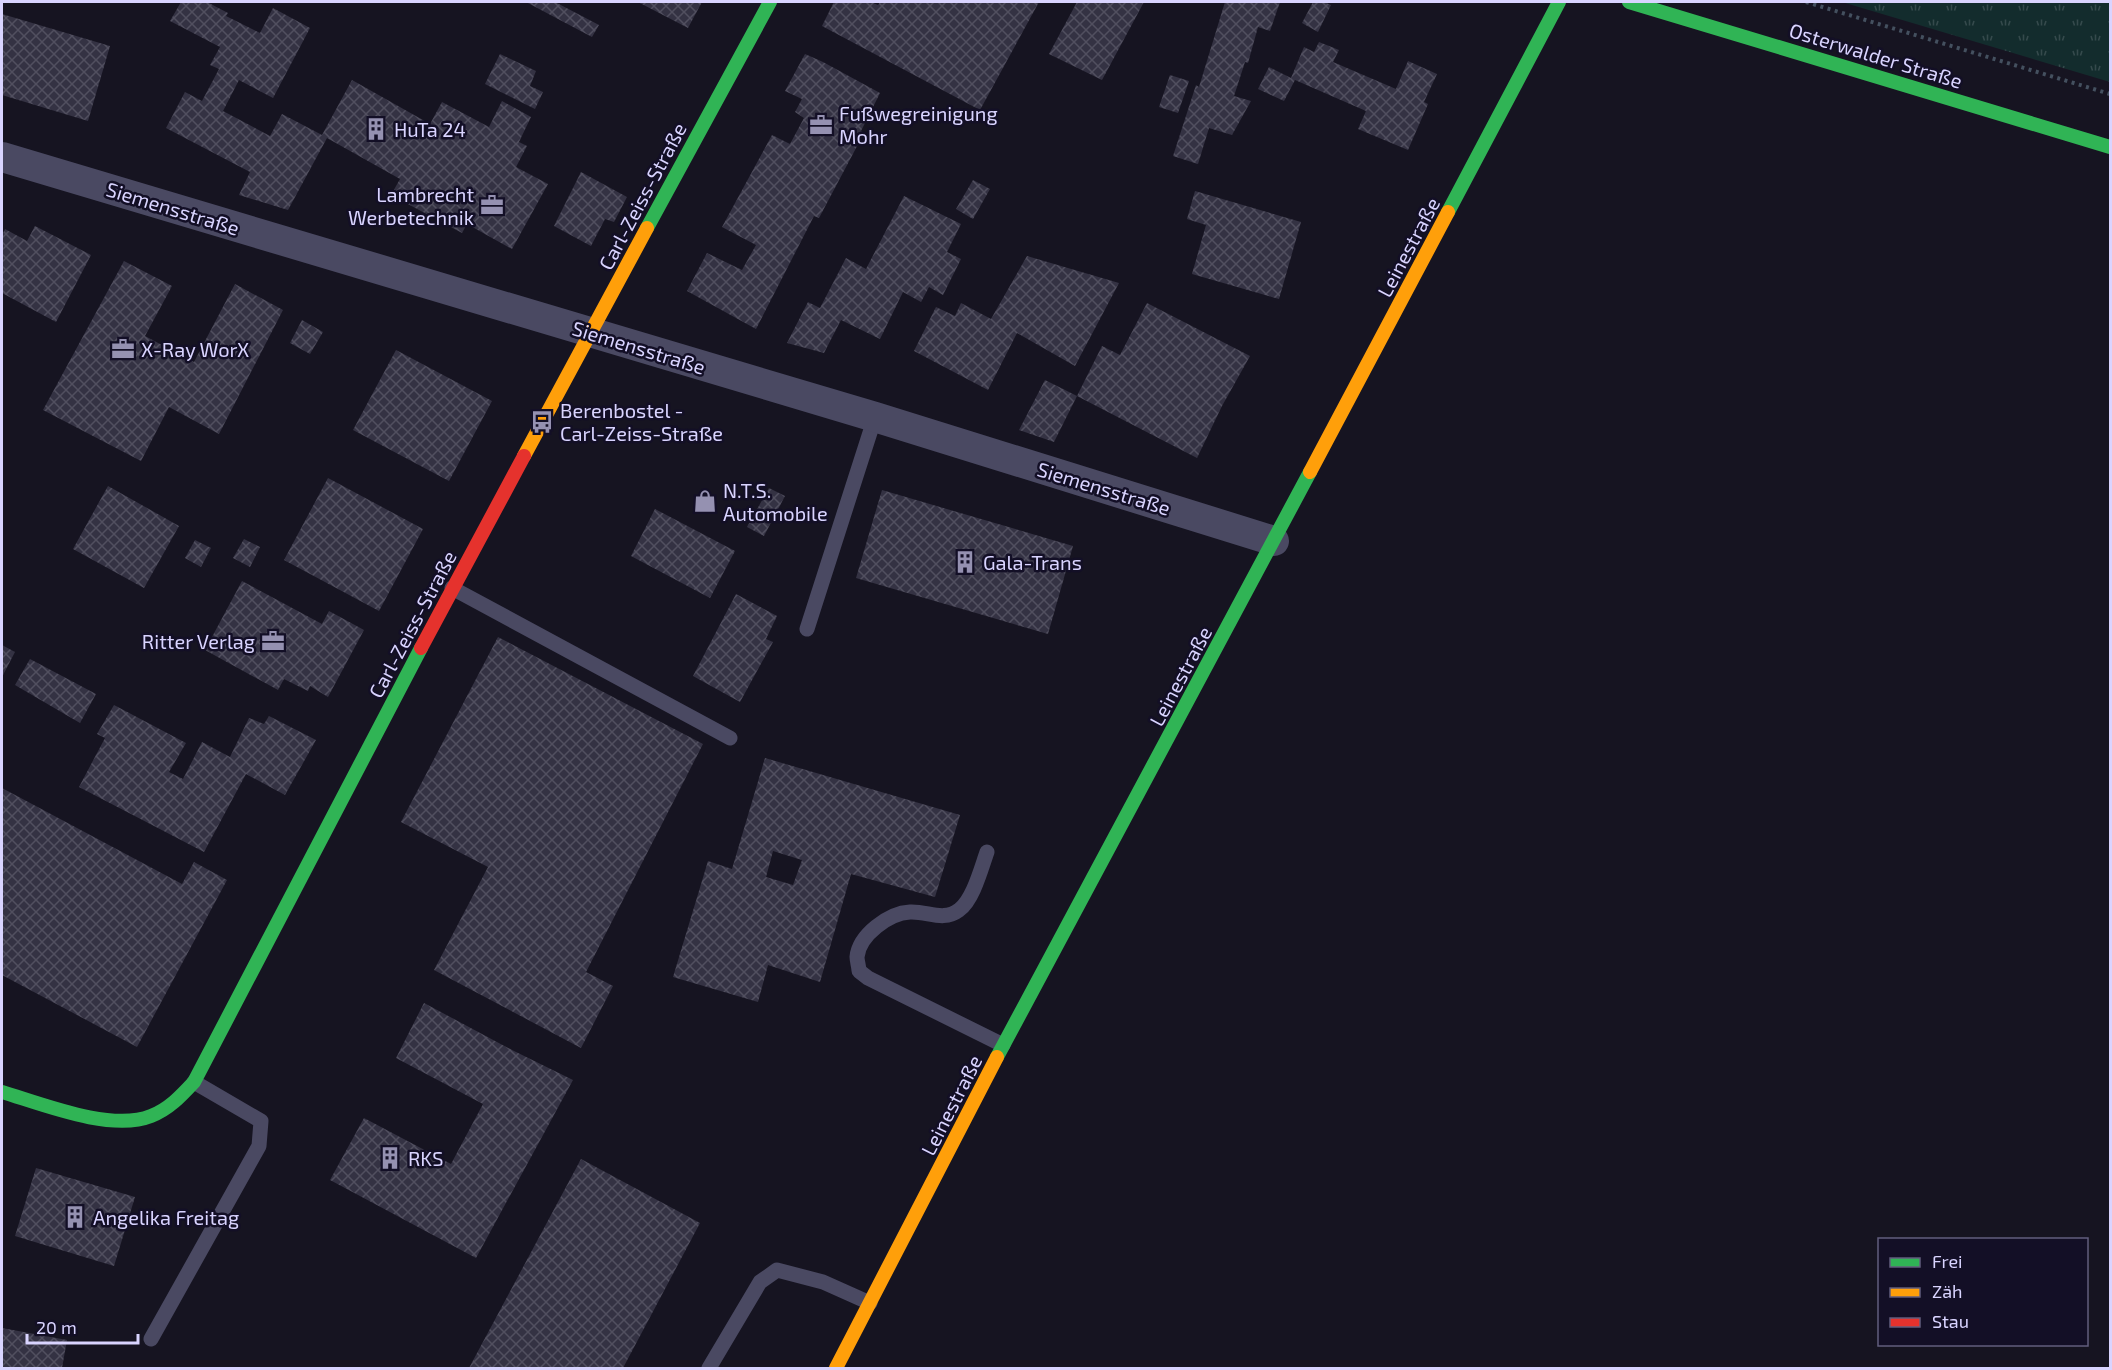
<svg xmlns="http://www.w3.org/2000/svg" width="2112" height="1370" viewBox="0 0 2112 1370" font-family="'Exo 2',sans-serif">
  <defs>
    <pattern id="grass-tufts" width="24" height="20" patternUnits="userSpaceOnUse" patternTransform="scale(1.5)"><rect width="24" height="20" fill="#132c2d"/><path d="M3 7l-1-3M5 7V3M7 7l1-3M15 17l-1-3M17 17v-4M19 17l1-3" fill="none" stroke="#354a4c"/></pattern>
    <pattern id="building-cross-hatch" width="8" height="8" patternUnits="userSpaceOnUse" patternTransform="scale(1.5)"><rect width="8" height="8" fill="#343243"/><path d="M0 0l8 8M0 8l8-8" fill="none" stroke="#514f5f"/></pattern>
  </defs>
  <rect width="100%" height="100%" fill="#161421"/>
  <path fill="url(#grass-tufts)" d="M1842 2H2110V82Z"/>
  <path fill="url(#building-cross-hatch)" fill-rule="evenodd" d="M181 2H207L228 13 226 16 260 33 273 8 310 28 273 98 239 80 223 111 270 136 282 114 322 135 352 80 430 124 442 102 489 127 502 101 531 117 519 142 527 146 516 167 548 184 512 249 467 224 462 233 391 195 400 179 327 138 288 210 239 195 250 172 166 128 185 92 202 101 219 69 210 65 220 47 170 21Z
    M526 2H555L599 25 592 37Z
    M638 2H702L688 28Z
    M834 2H871L878 5 880 2H1039L980 110 822 26Z
    M1077 2H1144L1102 80 1049 54Z
    M1225 2H1280L1270 31 1258 27 1248 63 1245 62 1234 96 1251 101 1232 135 1209 128 1198 164 1173 156 1196 85 1199 87Z
    M1313 2H1324L1331 5 1318 32 1302 23Z
    M2 14 110 46 88 121 2 95Z
    M1319 42 1339 50 1333 62 1396 89 1408 61 1437 74 1424 102 1428 104 1408 150 1358 129 1366 111 1295 80 1284 101 1258 89 1269 67 1291 78 1304 47 1314 52Z
    M500 54 536 71 530 86 543 92 535 109 485 84Z
    M805 54 823 62 880 93 861 131 864 133 819 218 814 216 756 329 687 291 707 253 742 270 756 245 722 227 772 135 790 144 804 118 795 112 802 99 785 91Z
    M1170 75 1189 81 1178 113 1159 107Z
    M581 172 627 197 614 222 605 219 591 246 554 226Z
    M973 180 990 189 973 219 956 209Z
    M1195 191 1301 222 1279 299 1192 274 1206 225 1187 219Z
    M904 196 961 224 947 252 961 259 943 295 929 287 921 302 903 292 880 339 841 320 824 353 787 343 808 302 820 308 846 258 866 269Z
    M35 226 91 255 56 322 2 293V235L5 229 27 241Z
    M1027 256 1119 283 1075 366 1017 333 988 390 914 351 936 307 955 316 961 303 991 319Z
    M124 261 172 286 145 336 194 362 235 284 283 310 219 434 169 407 141 461 43 410Z
    M1147 303 1250 356 1222 406 1197 458 1077 396 1102 346 1120 355Z
    M302 320 323 332 310 354 290 343Z
    M396 350 492 401 449 481 353 430Z
    M1045 380 1077 396 1054 442 1019 430Z
    M328 478 423 529 379 611 284 560Z
    M108 486 179 526 144 588 73 549Z
    M769 488 785 496 764 536 747 527Z
    M882 490 1073 546 1048 634 856 578Z
    M655 509 735 551 710 598 631 556Z
    M244 539 260 547 250 567 233 558Z
    M195 540 211 548 201 567 185 558Z
    M242 581 322 624 329 611 364 630 328 697 310 686 308 691 284 679 278 690 205 650Z
    M736 594 777 616 766 639 773 642 740 702 693 676Z
    M498 637 703 744 586 972 613 986 581 1048 434 970 488 867 401 822Z
    M2 645 15 652 2 677Z
    M30 659 96 694 80 723 15 685Z
    M114 705 186 743 169 772 183 779 202 742 230 757 249 718 264 724 269 716 316 740 285 795 246 774 204 852 79 787 105 738 97 734Z
    M765 758 960 815 935 897 851 874 820 982 768 965 758 1002 673 977 708 861 732 869ZM773 851 802 860 793 885 766 877Z
    M2 788 182 884 194 862 227 880 137 1047 2 975Z
    M424 1003 512 1050 573 1080 476 1258 330 1180 364 1118 451 1164 483 1104 396 1058Z
    M581 1159 700 1223 623 1368H469Z
    M36 1168 135 1197 114 1266 15 1236Z
    M2 1328 67 1340 62 1368H2Z"/>
  <g fill="none" stroke-linecap="round" stroke-linejoin="round">
    <path stroke="#44505f" stroke-width="4" stroke-dasharray="3 4.5" stroke-linecap="butt" d="M1806 2 2110 94"/>
    <path stroke="#4a4962" stroke-width="15" d="M452 588 730 738
      M807 629 875 417
      M987 852C981 869 973 900 959 910 943 922 928 911 910 912 889 913 859 935 857 957 857 961 859 967 859 971L868 978 1003 1045
      M151 1339 259 1146 261 1121 194 1082
      M709 1368 760 1282 777 1270 823 1282 870 1303"/>
    <path stroke="#4a4962" stroke-width="30" d="M2 157 875 417 1274 541"/>
    <path stroke="#30b455" stroke-width="14" d="M1629 2 2110 147
      M1448 212 1559 2
      M647 228 770 2
      M997 1057 1310 472
      M2 1092C42 1104 111 1132 151 1116 169 1109 181 1096 194 1082L421 648"/>
    <path stroke="#ff9f0a" stroke-width="14" d="M524 456 647 228
      M1310 472 1448 212
      M836 1368 997 1057"/>
    <path stroke="#e5322d" stroke-width="14" d="M421 648 524 456"/>
  </g>
  <defs>
    <g id="office-bare" transform="scale(1.8)"><path d="M-6-3h4V-5.5h4V-3h4V5H-6ZM-1-4.5V-3h2v-1.5ZM-6 0V1H6V0Z" fill="#9591b1" stroke="#130f26" stroke-width="2.5" paint-order="stroke"/></g>
    <g id="building-bare" transform="scale(1.8)"><path d="M-4-6H4V6H1V3H-1V6H-4ZM-2.5-4.3h1.7v1.8h-1.7ZM.8-4.3h1.7v1.8H.8ZM-2.5-1h1.7V.8h-1.7ZM.8-1h1.7V.8H.8Z" fill="#9591b1" stroke="#130f26" stroke-width="2.5" paint-order="stroke"/></g>
    <g id="bus-bare" transform="scale(1.8)"><path d="M-5-6H5V4H4V6H2V4H-2V6H-4V4H-5ZM-3.5-4V0h7V-4ZM-3.5 1.2v1.5H-2V1.2ZM2 1.2v1.5H3.5V1.2Z" fill="#9591b1" stroke="#130f26" stroke-width="2.5" paint-order="stroke"/></g>
    <g id="shop-bare" transform="scale(1.8)"><path d="M-5-2.5h2.3a2.7 3.5 0 0 1 5.4 0H5L5.5 6h-11ZM-1.5-2.5h3a1.5 2.3 0 0 0-3 0Z" fill="#9591b1" stroke="#130f26" stroke-width="2.5" paint-order="stroke"/></g>
  </defs>
  <g fill-rule="evenodd">
    <use href="#office-bare" x="821" y="125"/>
    <use href="#building-bare" x="376" y="129"/>
    <use href="#office-bare" x="492" y="205"/>
    <use href="#office-bare" x="123" y="349"/>
    <use href="#bus-bare" x="542" y="422"/>
    <use href="#shop-bare" x="705" y="501"/>
    <use href="#building-bare" x="965" y="562"/>
    <use href="#office-bare" x="273" y="641"/>
    <use href="#building-bare" x="390" y="1158"/>
    <use href="#building-bare" x="75" y="1217"/>
  </g>
  <g text-anchor="middle" dominant-baseline="central" stroke-width="5" stroke-linejoin="round" paint-order="stroke">
    <g font-size="20" fill="#d9d4ff" stroke="#130f26">
      <text transform="translate(1876 55) rotate(17)">Osterwalder Straße</text>
      <text transform="translate(642 196) rotate(-62)">Carl-Zeiss-Straße</text>
      <text transform="translate(173 208) rotate(17)">Siemensstraße</text>
      <text transform="translate(1408 247) rotate(-62)">Leinestraße</text>
      <text transform="translate(639 347) rotate(17)">Siemensstraße</text>
      <text transform="translate(1104 488) rotate(17)">Siemensstraße</text>
      <text transform="translate(412 624) rotate(-62)">Carl-Zeiss-Straße</text>
      <text transform="translate(1180 676) rotate(-62)">Leinestraße</text>
      <text transform="translate(951 1105) rotate(-63)">Leinestraße</text>
    </g>
    <g font-size="20" fill="#d9d4ff" stroke="#130f26" text-anchor="start">
      <text x="839" y="113">Fußwegreinigung<tspan x="839" dy="23">Mohr</tspan></text>
      <text x="394" y="129">HuTa 24</text>
      <text x="474" y="194" text-anchor="end">Lambrecht<tspan x="474" dy="23">Werbetechnik</tspan></text>
      <text x="141" y="349">X-Ray WorX</text>
      <text x="560" y="410">Berenbostel -<tspan x="560" dy="23">Carl-Zeiss-Straße</tspan></text>
      <text x="723" y="490">N.T.S.<tspan x="723" dy="23">Automobile</tspan></text>
      <text x="983" y="562">Gala-Trans</text>
      <text x="255" y="641" text-anchor="end">Ritter Verlag</text>
      <text x="408" y="1158">RKS</text>
      <text x="93" y="1217">Angelika Freitag</text>
    </g>
  </g>
  <rect width="2112" height="1370" fill="none" stroke="#d9d4ff" stroke-width="6"/>
  <rect x="1878" y="1238" width="210" height="108" fill="#130f26" stroke="#625e7d" stroke-width="1.5"/>
  <rect x="1890" y="1258" width="30" height="9" fill="#30b455" stroke="#625e7d" stroke-width="1.5"/>
  <text x="1932" y="1268" font-size="18" fill="#d9d4ff">Frei</text>
  <rect x="1890" y="1288" width="30" height="9" fill="#ff9f0a" stroke="#625e7d" stroke-width="1.5"/>
  <text x="1932" y="1298" font-size="18" fill="#d9d4ff">Zäh</text>
  <rect x="1890" y="1318" width="30" height="9" fill="#e5322d" stroke="#625e7d" stroke-width="1.5"/>
  <text x="1932" y="1328" font-size="18" fill="#d9d4ff">Stau</text>
  <path d="M27 1334v9h111v-9" fill="none" stroke="#d9d4ff" stroke-width="3"/>
  <text x="36" y="1334" font-size="18" fill="#d9d4ff" stroke="#130f26" stroke-width="4.5" paint-order="stroke">20 m</text>
</svg>
